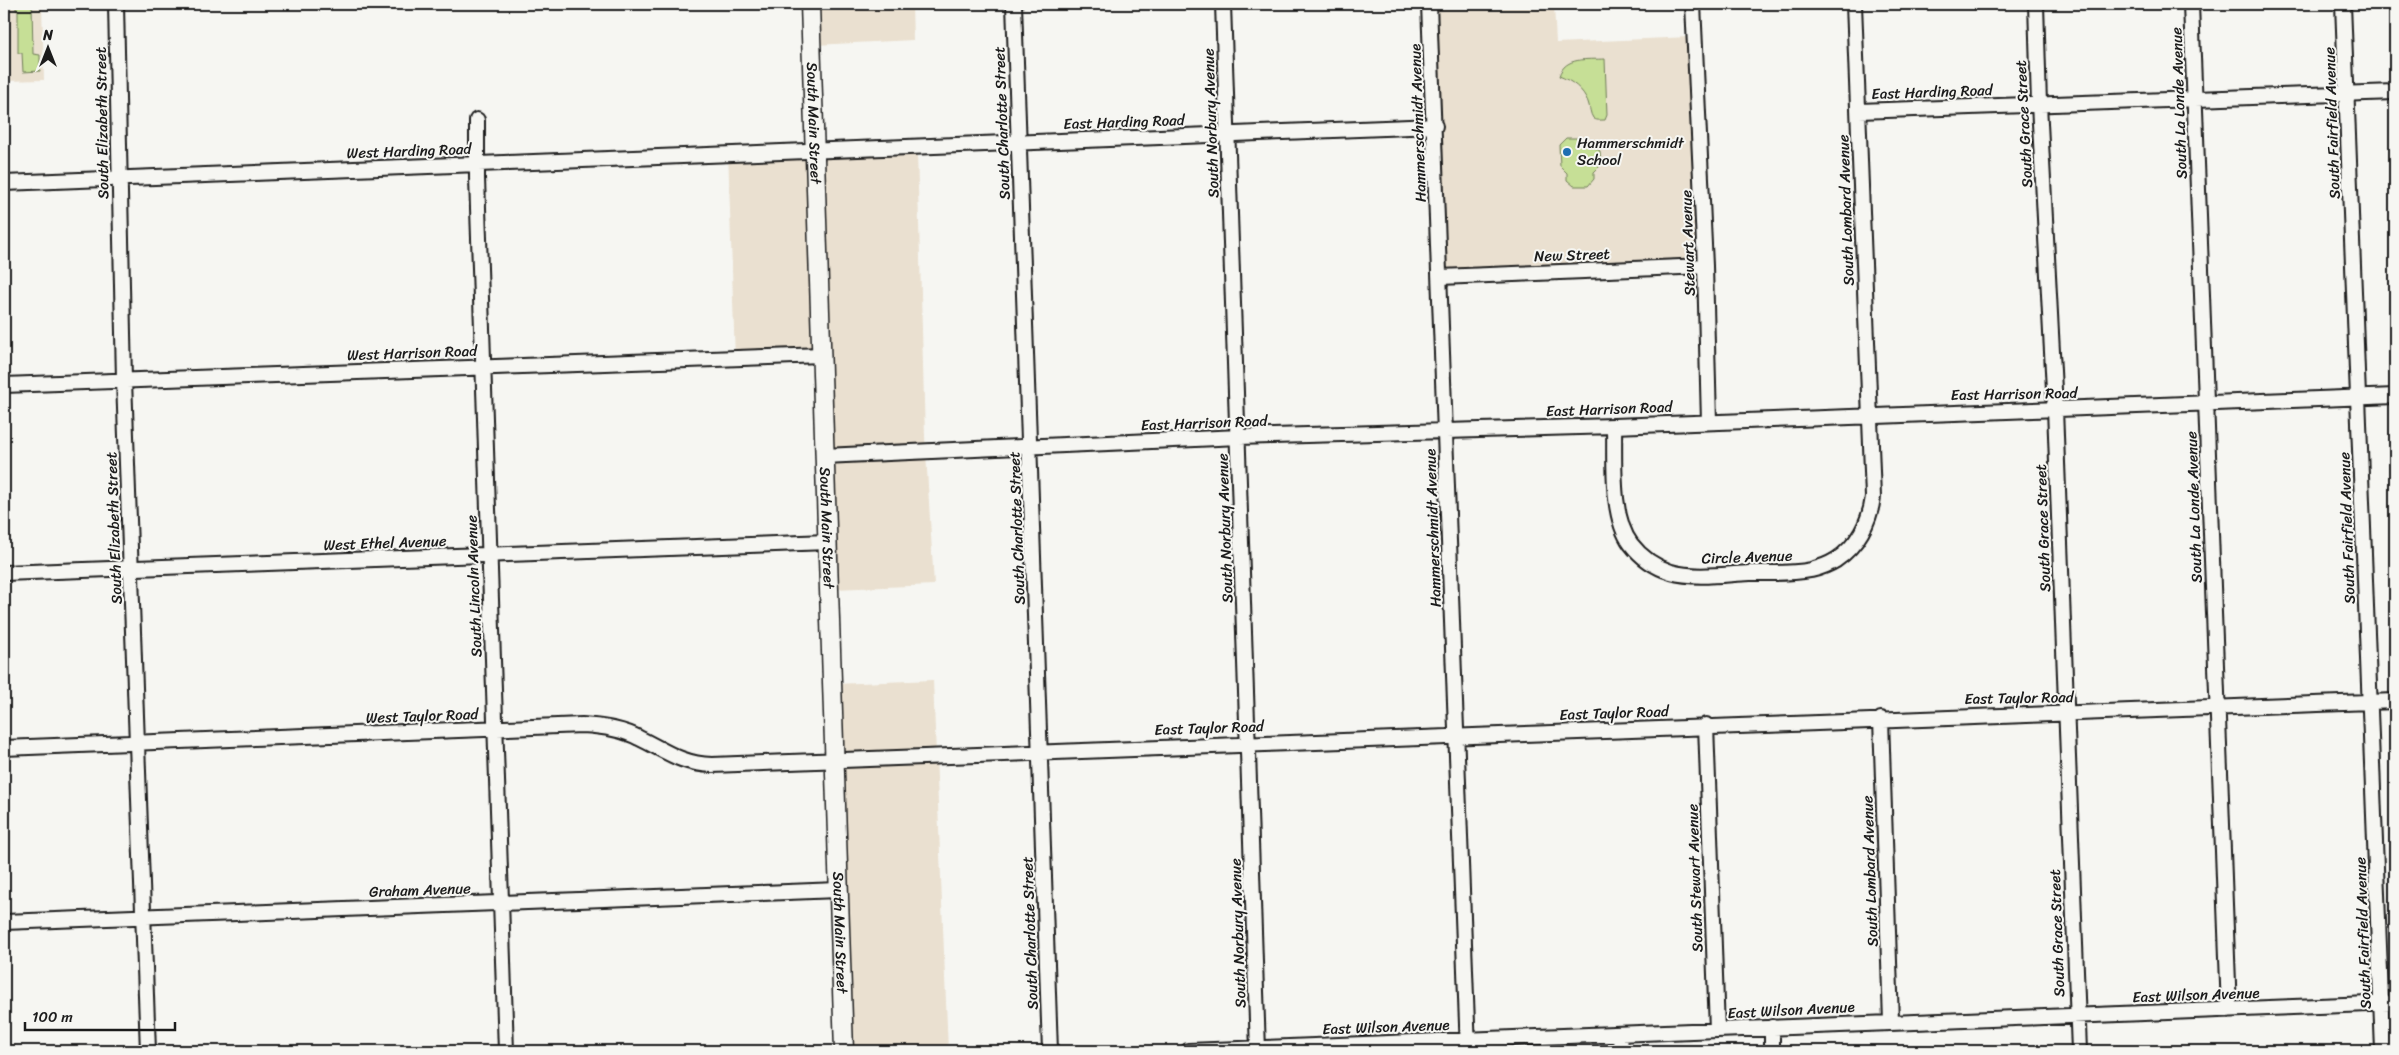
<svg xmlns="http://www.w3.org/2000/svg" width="2399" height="1055" viewBox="0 0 2399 1055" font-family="Sriracha,sans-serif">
  <rect width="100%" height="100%" fill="#f6f6f2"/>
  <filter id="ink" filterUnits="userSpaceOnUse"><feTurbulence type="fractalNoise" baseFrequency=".02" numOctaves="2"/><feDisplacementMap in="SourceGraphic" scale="10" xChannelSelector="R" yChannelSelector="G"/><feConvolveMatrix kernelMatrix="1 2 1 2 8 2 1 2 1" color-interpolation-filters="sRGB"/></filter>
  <g filter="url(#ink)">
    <path fill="#eae0d0" d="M4 4H42L44 80 4 81Z
      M813 4H912L913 40 815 45Z
      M1435 4H1554L1556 43 1689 37 1699 260 1444 272Z
      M809 146 815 358 735 361 728 150Z
      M917 151 925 436 934 585 834 589 819 155Z
      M933 680 948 1051H846L835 684Z"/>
    <path fill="#c6df96" stroke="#717e59" d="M16 4H32L33 54 40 55V71L23 72 22 53H18V10H16Z
      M1605 59 1607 115 1605 120C1600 120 1596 121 1593 118 1590 114 1590 107 1588 102 1583 89 1572 81 1559 76 1565 56 1588 60 1605 59Z
      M1566 138H1581L1600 151 1601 165 1594 172V179L1588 186H1574L1567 180V173L1560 166 1559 145Z"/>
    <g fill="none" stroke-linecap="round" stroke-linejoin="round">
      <g stroke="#1c1c1c" stroke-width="18">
        <path id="minor" d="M116 4 124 380 148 1051
          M1014 4 1050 1051
          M1223 4 1258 1051
          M1429 4 1468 1051
          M1693 4 1705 266 1709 422
          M2036 4 2039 104 2055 409 2079 1051
          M2191 4 2229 1010
          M2343 4 2383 1051
          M1859 111 2395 92
          M477 120V178L506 1051
          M4 183 1435 126
          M1440 277 1705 266
          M4 385 821 355
          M1614 426C1615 460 1610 516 1631 544 1641 557 1655 567 1671 572 1696 579 1725 574 1750 573 1770 573 1791 574 1811 570 1819 568 1828 565 1836 560 1857 546 1870 522 1873 497L1854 4
          M824 456 1239 437 1614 426 2395 396
          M4 573 827 542
          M1881 719 1891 1022
          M1706 725 1717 1030
          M4 748 582 725C601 726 622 729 639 738 666 751 681 764 712 765L2395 701
          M4 922 838 890
          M1772 1027V1051
          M1620 1034 1621 1051
          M1188 1051 2395 1003"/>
      </g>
      <g stroke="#1c1c1c" stroke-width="21">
        <g id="major">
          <path id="s1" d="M810 4 844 1051"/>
        </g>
      </g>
      <use href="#minor" stroke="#f6f6f2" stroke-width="14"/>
      <use href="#major" stroke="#f6f6f2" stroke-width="18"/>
    </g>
  </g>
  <circle fill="#1f6fb2" stroke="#f6f6f2" stroke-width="2" cx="1567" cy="152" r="5"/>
  <g text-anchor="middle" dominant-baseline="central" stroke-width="4" stroke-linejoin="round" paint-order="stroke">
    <g font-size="15" fill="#1c1c1c" stroke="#f6f6f2">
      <text transform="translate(1932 92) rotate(-2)">East Harding Road</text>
      <text transform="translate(2179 103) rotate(-92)">South La Londe Avenue</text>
      <text transform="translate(1124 122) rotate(-2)">East Harding Road</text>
      <text transform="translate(102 123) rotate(-91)">South Elizabeth Street</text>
      <text stroke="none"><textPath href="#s1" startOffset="119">South Main Street</textPath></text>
      <text transform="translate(1002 123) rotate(-92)">South Charlotte Street</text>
      <text transform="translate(1211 123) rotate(-92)">South Norbury Avenue</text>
      <text transform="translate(1418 123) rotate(-92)">Hammerschmidt Avenue</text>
      <text transform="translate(2332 123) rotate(-92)">South Fairfield Avenue</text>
      <text transform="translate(2024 124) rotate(-93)">South Grace Street</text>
      <text transform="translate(409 151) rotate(-2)">West Harding Road</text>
      <text transform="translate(1846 210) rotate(-92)">South Lombard Avenue</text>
      <text transform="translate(1688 243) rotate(-92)">Stewart Avenue</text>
      <text transform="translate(1572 255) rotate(-2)">New Street</text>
      <text transform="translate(412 353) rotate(-2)">West Harrison Road</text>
      <text transform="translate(2014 394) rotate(-1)">East Harrison Road</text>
      <text transform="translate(1609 409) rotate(-2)">East Harrison Road</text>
      <text transform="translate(1204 423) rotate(-2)">East Harrison Road</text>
      <text transform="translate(2194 507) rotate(-92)">South La Londe Avenue</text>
      <text transform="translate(114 528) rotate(-92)">South Elizabeth Street</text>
      <text stroke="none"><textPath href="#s1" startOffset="524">South Main Street</textPath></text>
      <text transform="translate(1017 528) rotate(-92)">South Charlotte Street</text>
      <text transform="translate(1225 528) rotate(-92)">South Norbury Avenue</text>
      <text transform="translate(1433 528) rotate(-92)">Hammerschmidt Avenue</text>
      <text transform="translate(2043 528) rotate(-92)">South Grace Street</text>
      <text transform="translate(2347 528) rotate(-92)">South Fairfield Avenue</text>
      <text transform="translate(385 543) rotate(-2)">West Ethel Avenue</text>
      <text transform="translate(1747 557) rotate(-2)">Circle Avenue</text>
      <text transform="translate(474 586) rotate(-92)">South Lincoln Avenue</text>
      <text transform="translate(2019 698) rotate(-1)">East Taylor Road</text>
      <text transform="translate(1614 713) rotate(-2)">East Taylor Road</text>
      <text transform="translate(422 716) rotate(-2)">West Taylor Road</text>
      <text transform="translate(1209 728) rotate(-2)">East Taylor Road</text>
      <text transform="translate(1870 871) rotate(-92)">South Lombard Avenue</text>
      <text transform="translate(1695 878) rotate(-92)">South Stewart Avenue</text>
      <text transform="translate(420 890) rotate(-2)">Graham Avenue</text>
      <text stroke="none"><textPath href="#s1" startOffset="929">South Main Street</textPath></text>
      <text transform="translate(1030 933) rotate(-92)">South Charlotte Street</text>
      <text transform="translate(1238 933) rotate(-92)">South Norbury Avenue</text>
      <text transform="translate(2057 933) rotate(-92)">South Grace Street</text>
      <text transform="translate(2363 933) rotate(-92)">South Fairfield Avenue</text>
      <text transform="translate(2196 995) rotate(-2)">East Wilson Avenue</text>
      <text transform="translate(1791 1010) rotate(-3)">East Wilson Avenue</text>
      <text transform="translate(1386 1027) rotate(-2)">East Wilson Avenue</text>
    </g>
    <g font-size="15" fill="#1c1c1c" stroke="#f6f6f2" text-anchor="start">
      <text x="1577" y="143">Hammerschmidt<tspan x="1577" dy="17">School</tspan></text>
    </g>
  </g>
  <rect width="2399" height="1055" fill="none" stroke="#f6f6f2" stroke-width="20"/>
  <rect x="10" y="10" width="2379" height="1035" fill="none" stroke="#1c1c1c" stroke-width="2" filter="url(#ink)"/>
  <g transform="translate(48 48)" stroke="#f6f6f2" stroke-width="4" paint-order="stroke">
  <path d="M0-4L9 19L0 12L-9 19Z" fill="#1c1c1c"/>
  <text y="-8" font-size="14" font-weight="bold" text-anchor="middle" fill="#1c1c1c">N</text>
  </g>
  <path d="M25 1022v8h150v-8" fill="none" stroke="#1c1c1c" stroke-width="2.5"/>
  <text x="32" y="1022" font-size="15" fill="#1c1c1c" stroke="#f6f6f2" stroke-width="4" paint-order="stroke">100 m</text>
</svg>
